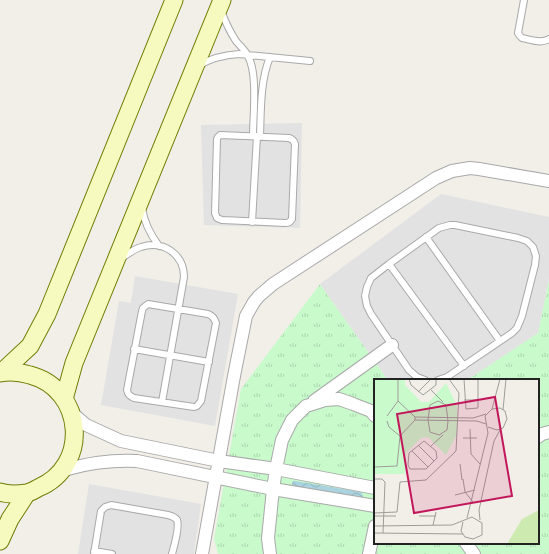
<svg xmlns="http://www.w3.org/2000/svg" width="549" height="554" viewBox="0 0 549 554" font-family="'Space Grotesk',sans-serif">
  <defs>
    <pattern id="park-tufts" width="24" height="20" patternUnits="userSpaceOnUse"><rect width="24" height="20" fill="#c8facc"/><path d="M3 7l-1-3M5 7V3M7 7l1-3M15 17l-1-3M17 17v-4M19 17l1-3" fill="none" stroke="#acd6af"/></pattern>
    <pattern id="water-waves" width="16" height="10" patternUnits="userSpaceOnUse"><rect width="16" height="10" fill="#aad3df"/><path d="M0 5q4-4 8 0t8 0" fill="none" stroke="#92b5bf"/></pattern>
  </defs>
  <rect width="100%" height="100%" fill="#f2efe9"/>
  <path fill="url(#park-tufts)" d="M549 278V554H218L214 539 241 389 320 284 388 380H375V543H538V380H467L538 333Z"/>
  <path fill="#e2e2e2" d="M302 123 300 228 204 225 201 125Z
    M441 194 549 217V278L538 333 467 380H388L320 284Z
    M135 276 238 294 215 426 101 405 119 301 131 303Z
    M89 484 201 504 194 554H78Z"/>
  <path fill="url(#water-waves)" d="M293 481H295L361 492 363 496 362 498 292 486V483Z"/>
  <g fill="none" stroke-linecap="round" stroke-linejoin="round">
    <g stroke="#a9a9a9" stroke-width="8">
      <path id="lane" d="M524 0 518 33 520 36 522 38C530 40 542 44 549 39
        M221 11C225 21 230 32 236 41 240 46 246 51 248 56 258 74 253 115 253 136
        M200 65C211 58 226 55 239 54L310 61
        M220 135 289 138C293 139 294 141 295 144L292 219C290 222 289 223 285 223L222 220 217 218 215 213 217 139 218 137Z
        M260 136C261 111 260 81 270 57
        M142 208C144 222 150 234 159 246
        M252 222 257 136
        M426 237 500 341
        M122 258C128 254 134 249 141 247 163 240 184 254 184 277L162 402
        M389 264 464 366
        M148 304 208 314C213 316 214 318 216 323L201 401 197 406 194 407 134 398C130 396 128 395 127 390L142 311 143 308Z
        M134 349 209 362
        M425 380 417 377 409 370 371 314 367 306 365 296 367 287 371 278 389 264 439 228 450 225H455L518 238 527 241 533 247 536 256 535 265 522 316 517 328 512 333 447 377 438 380
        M94 551 112 554
        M94 554 101 511 105 507 111 505 168 515C172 516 175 517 177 520 180 527 174 546 172 554"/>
    </g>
    <g stroke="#a9a9a9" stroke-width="14">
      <path id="street" d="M314 401 392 345
        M71 412 86 425 121 441 219 461 276 469 375 488
        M538 437 542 434 549 432
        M61 471C89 463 108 460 137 461L273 489 375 506
        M466 543 474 554
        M202 554 234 376 246 316 254 302 259 296 273 284 436 178 452 171 470 168 479 169 549 181
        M270 554 268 538 273 489 276 469 282 440 292 420 306 406 325 400 339 399 353 404 371 411 375 416
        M369 554 375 526"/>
    </g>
    <g stroke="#707d05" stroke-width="19">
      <path id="secondary" d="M2 372 30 346 47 314 174 0
        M0 373C10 371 20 372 30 375 84 389 91 466 38 488 35 490 31 492 27 493 19 494 8 495 0 492
        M64 399 74 363 222 0
        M0 541 10 519 27 493"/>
    </g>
    <use href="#lane" stroke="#fff" stroke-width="6"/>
    <use href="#street" stroke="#fff" stroke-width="12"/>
    <use href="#secondary" stroke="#f7fabf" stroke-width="17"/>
  </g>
  <g transform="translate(374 379)">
    <rect width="165" height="165" fill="#f2efe9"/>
    <path d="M165 131V165H133L148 140Z" fill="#cdebb0"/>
    <path d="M0 0H31V6L47 23H55L72 4 83 27V55L72 76 54 58 47 59 32 74 31 95H0Z" fill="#c8facc"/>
    <path fill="none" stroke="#9f9d99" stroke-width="1" d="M24 0V22M35 0 37 6 49 16 62 6V0M90 0 92 30 104 29V0M57 11 69 23M44 13 57 0M90 21H104M64 22 72 26 74 42 73 51 65 56 56 53 54 41 56 26ZM118 30 126 0M129 31 132 0M41 38 99 39 112 35M41 41 103 42 112 45M13 42 15 48 26 57 41 41V38L24 22 13 37M96 50 97 75 106 85M89 59H103M50 62 62 72 63 79 52 90H36L34 86 35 74ZM44 66 60 82M57 67 69 56M38 72 54 88M86 85 88 101M0 88 23 87 26 57M0 100H8L11 103 9 154M89 100 91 113 99 123M81 116 101 111M0 134 23 133 26 103 52 101 82 72 85 14 75 0M0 137H22M45 137H62M93 139 114 54 111 37 118 30 126 29 131 32 133 40 129 49 123 51 114 48M106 141 105 131 120 62 126 51M59 146 62 133M0 147 78 146 98 138 108 144V156L99 160 91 158 87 152 89 143M0 154 89 155"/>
    <path fill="#c2185b" fill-opacity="0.15" stroke="#c2185b" stroke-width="2" d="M121 18 138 117 40 134 23 35Z"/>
    <rect width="165" height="165" fill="none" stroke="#222" stroke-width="2"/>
  </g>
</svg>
